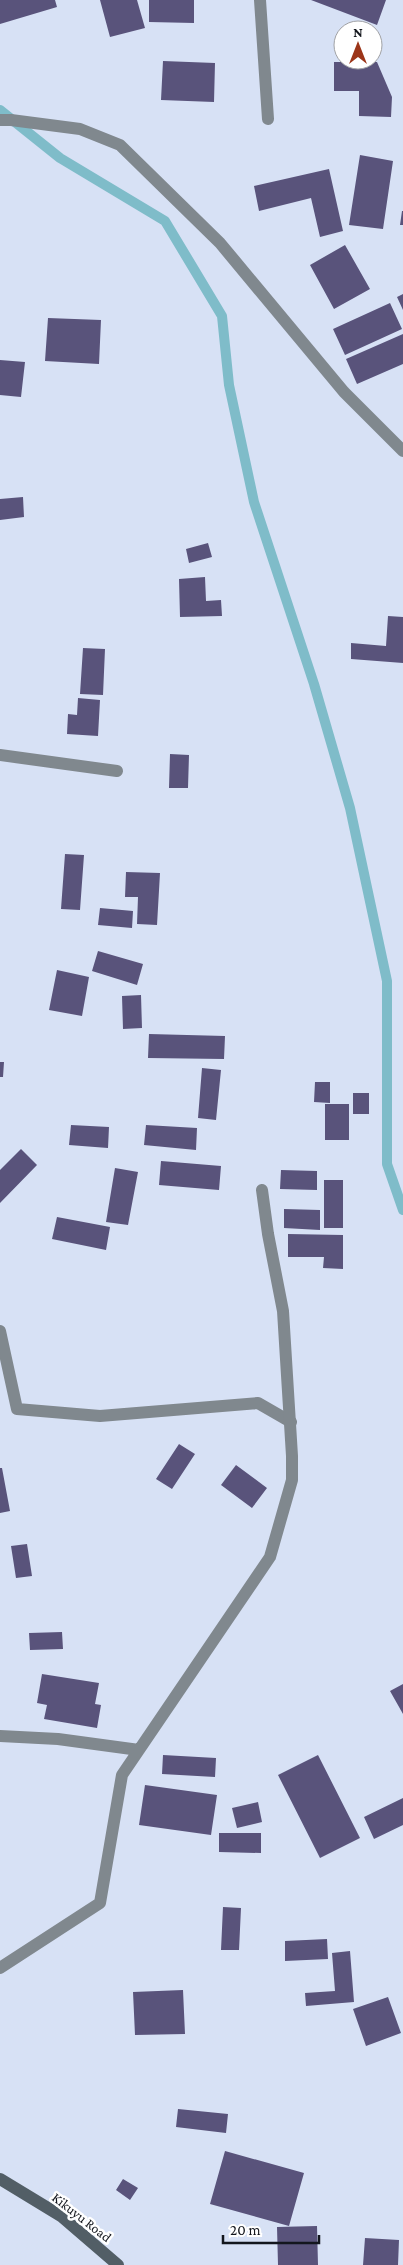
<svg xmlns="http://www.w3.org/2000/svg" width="403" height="2265" viewBox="0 0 403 2265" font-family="'Crimson Pro',serif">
  <rect width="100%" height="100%" fill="#d7e1f5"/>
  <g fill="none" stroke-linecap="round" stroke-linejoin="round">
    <path stroke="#7fbcc9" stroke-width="10" d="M0 110 60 158 165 221 222 316 229 385 254 502 314 684 350 808 387 981V1164L403 1210"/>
  </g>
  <path fill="#59537b" d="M0 0H55L57 7 0 24Z
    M100 0H137L145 28 110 37Z
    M149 0H194V23L149 22Z
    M311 0H386L377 25Z
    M163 61 215 63 214 102 161 100Z
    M334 62H377L392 97 391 117 359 116V91H334Z
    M360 155 393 161 383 229 349 225Z
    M329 169 343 231 320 237 311 198 259 211 254 186Z
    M402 211H403V225H400Z
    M345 245 370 289 334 309 310 265Z
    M403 294V310L397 297Z
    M390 303 402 329 345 355 333 329Z
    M48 318 101 320 99 364 45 361Z
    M403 334V364L357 384 346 359Z
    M0 360 25 362 21 397 0 395Z
    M23 497 24 517 0 520V499Z
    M208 543 212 557 189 563 186 549Z
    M205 577 206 601 221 600 222 616 180 617 179 579Z
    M388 616 403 617V663L351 659V643L386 646Z
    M83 648 105 649 103 695 80 694Z
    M78 698 100 700 98 736 67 734 68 714 77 715Z
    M170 754 189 755 188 788H169Z
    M65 854 84 855 80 910 61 909Z
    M126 872 160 873 157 925 137 924 138 897H125Z
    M100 908 133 911 132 928 98 925Z
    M98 951 143 964 137 985 92 971Z
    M57 970 89 977 82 1016 49 1010Z
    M141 995 142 1028 123 1029 122 996Z
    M149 1034 225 1036 224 1059 148 1058Z
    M0 1062H4L3 1077H0Z
    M202 1068 221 1070 216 1120 198 1118Z
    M315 1082H330V1103L314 1102Z
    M353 1093H369V1114H353Z
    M325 1104H349V1140H325Z
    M71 1125 109 1127 108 1148 69 1145Z
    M146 1125 197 1128 196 1150 144 1145Z
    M21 1149 37 1165 0 1203V1170Z
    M161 1161 221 1166 219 1190 159 1185Z
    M115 1168 138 1172 128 1225 106 1222Z
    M281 1170 317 1171V1190L280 1189Z
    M324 1180H343V1228H324Z
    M284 1209 320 1210V1230L284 1228Z
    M57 1217 110 1227 106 1250 52 1239Z
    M288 1234 343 1235V1269L323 1268 324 1257H288Z
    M179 1444 195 1454 172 1489 156 1479Z
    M236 1465 267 1488 252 1508 221 1485Z
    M0 1468H2L10 1511 0 1513Z
    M27 1544 32 1576 16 1578 11 1546Z
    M62 1632 63 1649 30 1650 29 1633Z
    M42 1674 99 1683 95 1704 101 1705 97 1728 44 1719 47 1705 37 1703Z
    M403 1684V1714L390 1691Z
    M163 1755 216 1758 215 1777 162 1774Z
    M318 1755 360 1838 320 1858 278 1775Z
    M145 1785 217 1795 211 1835 139 1825Z
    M403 1798V1825L374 1839 364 1817Z
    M258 1802 262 1822 237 1828 232 1808Z
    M219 1833H261V1853L219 1852Z
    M223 1907 241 1908 239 1950H221Z
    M327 1939 328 1959 285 1961V1941Z
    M350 1951 354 2002 306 2006 305 1993 335 1991 332 1953Z
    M183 1990 185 2034 135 2035 133 1992Z
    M388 1997 401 2033 366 2046 353 2009Z
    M178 2109 228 2114 226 2133 176 2127Z
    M225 2151 304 2173 289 2226 210 2204Z
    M123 2179 138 2188 130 2200 116 2190Z
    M317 2226 318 2265H278L277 2227Z
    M365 2238 399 2240 398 2265H363Z"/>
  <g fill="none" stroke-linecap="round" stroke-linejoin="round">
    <path stroke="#80888e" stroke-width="12" d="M0 1331 17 1409 100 1416 258 1403 291 1422"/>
    <path stroke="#80888e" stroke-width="12" d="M260 0 268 119
      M0 120H11L80 129 120 145 220 243 344 392 403 451
      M0 755 117 771
      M0 1736 58 1739 139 1750
      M0 1968 100 1903 122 1775 270 1557 292 1480V1456L283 1311 268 1234 262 1190"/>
    <path stroke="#525e66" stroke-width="12" d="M0 2179 61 2216 118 2265"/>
  </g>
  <g text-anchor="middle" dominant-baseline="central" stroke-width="5" stroke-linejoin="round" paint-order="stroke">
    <g font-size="14" fill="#13161d" stroke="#fff">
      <text transform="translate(82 2217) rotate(38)">Kikuyu Road</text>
    </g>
  </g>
  <g transform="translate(358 45)"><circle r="24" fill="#ffffff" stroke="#a1a2a5"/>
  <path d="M0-4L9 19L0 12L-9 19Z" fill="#9c3519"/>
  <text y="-8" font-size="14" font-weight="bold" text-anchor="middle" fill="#13161d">N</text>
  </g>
  <path d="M223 2235v8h96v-8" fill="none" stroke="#13161d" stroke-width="2.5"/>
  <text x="230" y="2235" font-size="15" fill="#13161d" stroke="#ffffff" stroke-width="4" paint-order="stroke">20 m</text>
</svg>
